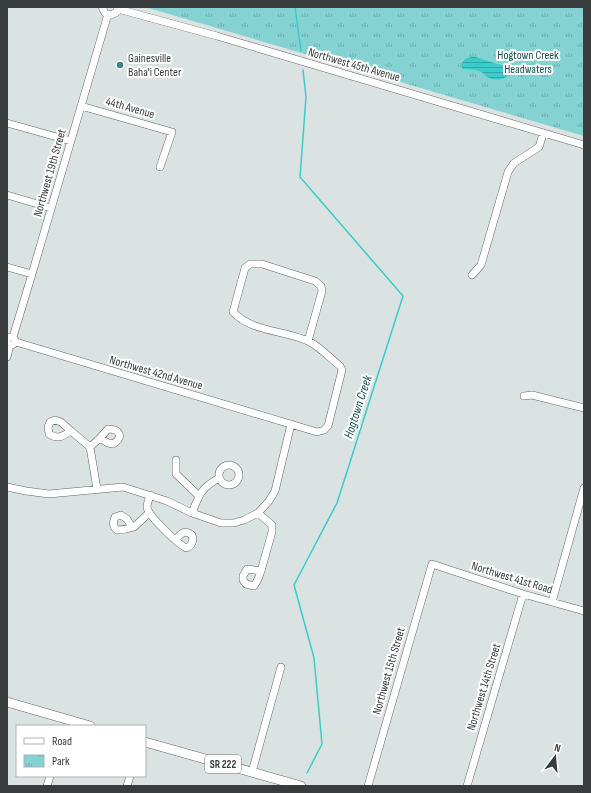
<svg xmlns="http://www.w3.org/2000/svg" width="591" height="793" viewBox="0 0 591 793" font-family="'Sofia Sans Condensed',sans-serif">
  <defs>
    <pattern id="park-tufts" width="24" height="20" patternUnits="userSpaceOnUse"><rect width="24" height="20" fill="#84d3d2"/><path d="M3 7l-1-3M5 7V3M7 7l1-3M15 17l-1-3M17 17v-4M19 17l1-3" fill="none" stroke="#6dacac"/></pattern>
    <pattern id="water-rules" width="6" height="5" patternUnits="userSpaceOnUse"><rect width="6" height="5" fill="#39cccb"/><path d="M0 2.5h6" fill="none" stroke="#31a7a6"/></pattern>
  </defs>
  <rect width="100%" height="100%" fill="#dbe2e2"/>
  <path fill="url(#park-tufts)" d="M145 7H584V136Z"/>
  <path fill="url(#water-rules)" d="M472 57H476L497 64 513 67V71C508 79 495 82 487 77 484 75 483 72 479 71 474 69 468 70 463 69L461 66C463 60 465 58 472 57Z"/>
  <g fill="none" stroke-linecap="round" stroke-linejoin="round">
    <path stroke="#39cccb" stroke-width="1.5" d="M295 7 301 51
      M303 70 306 97 300 177 403 296 337 503 294 585 314 658 322 744 307 773"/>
    <g stroke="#5f6665" stroke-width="8">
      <path id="minor" d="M102 7 105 13 111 15 117 12 118 7
        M118 9 217 36 584 145
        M81 106 172 132 160 167
        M7 123 71 141
        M7 195 51 208
        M7 267 32 274
        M472 275 481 265 508 172 514 163 539 147 543 134
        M7 341a4 4 0 1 1 8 0a4 4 0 1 1-8 0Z
        M13 337 32 274 108 14
        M16 342 317 432 324 430 328 426 342 370 340 366C330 358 319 346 308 341 284 330 252 332 233 312L245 268 250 264H262L315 281 321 286 322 291 308 341
        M7 357 10 345
        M524 396 532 395 584 408
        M71 431 61 422 55 420 50 422 48 427 49 434C58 440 63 436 71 431L90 447 100 438 108 443 113 444C124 437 120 429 108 429L100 438
        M90 447 97 489
        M176 460V474L199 496
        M219 475a10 10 0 1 1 20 0a10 10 0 1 1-20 0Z
        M7 487 26 491 49 494 123 487 167 501 192 513 221 523H234L244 520 258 513 269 501 275 491 291 424
        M150 495C149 499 147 504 147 507 148 516 177 543 186 548 192 546 194 541 192 535 184 529 181 534 175 540
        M192 513C199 495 201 488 219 478
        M258 513 272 525V532L261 571C259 577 258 581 254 586L246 584 243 580V576L247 569 261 571
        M132 527 127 519 121 515 115 517C113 522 112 526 117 530 123 530 128 529 134 527L149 513
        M552 602 584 488
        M252 772 281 667
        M47 786 50 776
        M127 786 130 776
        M368 786 432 564 523 594 584 611
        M467 786 523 594"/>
    </g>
    <g stroke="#5f6665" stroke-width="10">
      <path id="major" d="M7 702 90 726
        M145 742 301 786"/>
    </g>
    <use href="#minor" stroke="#fff" stroke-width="7"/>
    <use href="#major" stroke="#fff" stroke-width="9"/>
  </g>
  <circle fill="#3c8584" stroke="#fff" stroke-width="1.5" cx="120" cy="65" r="4"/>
  <g text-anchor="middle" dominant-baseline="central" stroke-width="4" stroke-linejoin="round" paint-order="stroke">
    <rect fill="#fff" stroke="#747676" stroke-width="1" x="205" y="755" width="36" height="18" rx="3"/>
    <g font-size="11" font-weight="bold" fill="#393c3c">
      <text x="223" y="764">SR 222</text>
    </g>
    <g font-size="12" fill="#165252" stroke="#fff">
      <text x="528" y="55">Hogtown Creek<tspan x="528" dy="14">Headwaters</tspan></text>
    </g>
    <g font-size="12" fill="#393c3c" stroke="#fff" text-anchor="start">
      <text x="128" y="58">Gainesville<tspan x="128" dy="14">Baha'i Center</tspan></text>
    </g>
    <g font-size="12" fill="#393c3c" stroke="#fff">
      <text transform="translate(354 65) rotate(16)">Northwest 45th Avenue</text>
      <text transform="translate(130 108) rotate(16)">44th Avenue</text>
      <text transform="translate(50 173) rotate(-74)">Northwest 19th Street</text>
      <text transform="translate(156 373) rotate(16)">Northwest 42nd Avenue</text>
      <text transform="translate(512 578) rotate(17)">Northwest 41st Road</text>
      <text transform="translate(389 671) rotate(-74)">Northwest 15th Street</text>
      <text transform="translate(484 687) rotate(-73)">Northwest 14th Street</text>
    </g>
    <g font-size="13" font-style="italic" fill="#124f4f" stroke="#fff">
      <text transform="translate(358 407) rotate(-72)">Hogtown Creek</text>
    </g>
  </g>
  <rect width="591" height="793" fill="none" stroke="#393c3c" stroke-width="16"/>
  <rect x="16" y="725" width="130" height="52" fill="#ffffff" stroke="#b0b1b1"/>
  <rect x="24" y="738" width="20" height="6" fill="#ffffff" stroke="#b0b1b1"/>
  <text x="52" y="745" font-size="12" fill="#393c3c">Road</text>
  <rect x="24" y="755" width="20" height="12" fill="url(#park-tufts)" stroke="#b0b1b1"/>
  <text x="52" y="765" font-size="12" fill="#393c3c">Park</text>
  <g transform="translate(555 757) rotate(16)" stroke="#ffffff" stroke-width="3" paint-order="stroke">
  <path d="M0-3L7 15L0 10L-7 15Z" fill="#393c3c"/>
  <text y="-6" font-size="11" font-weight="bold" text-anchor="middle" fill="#393c3c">N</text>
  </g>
</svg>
